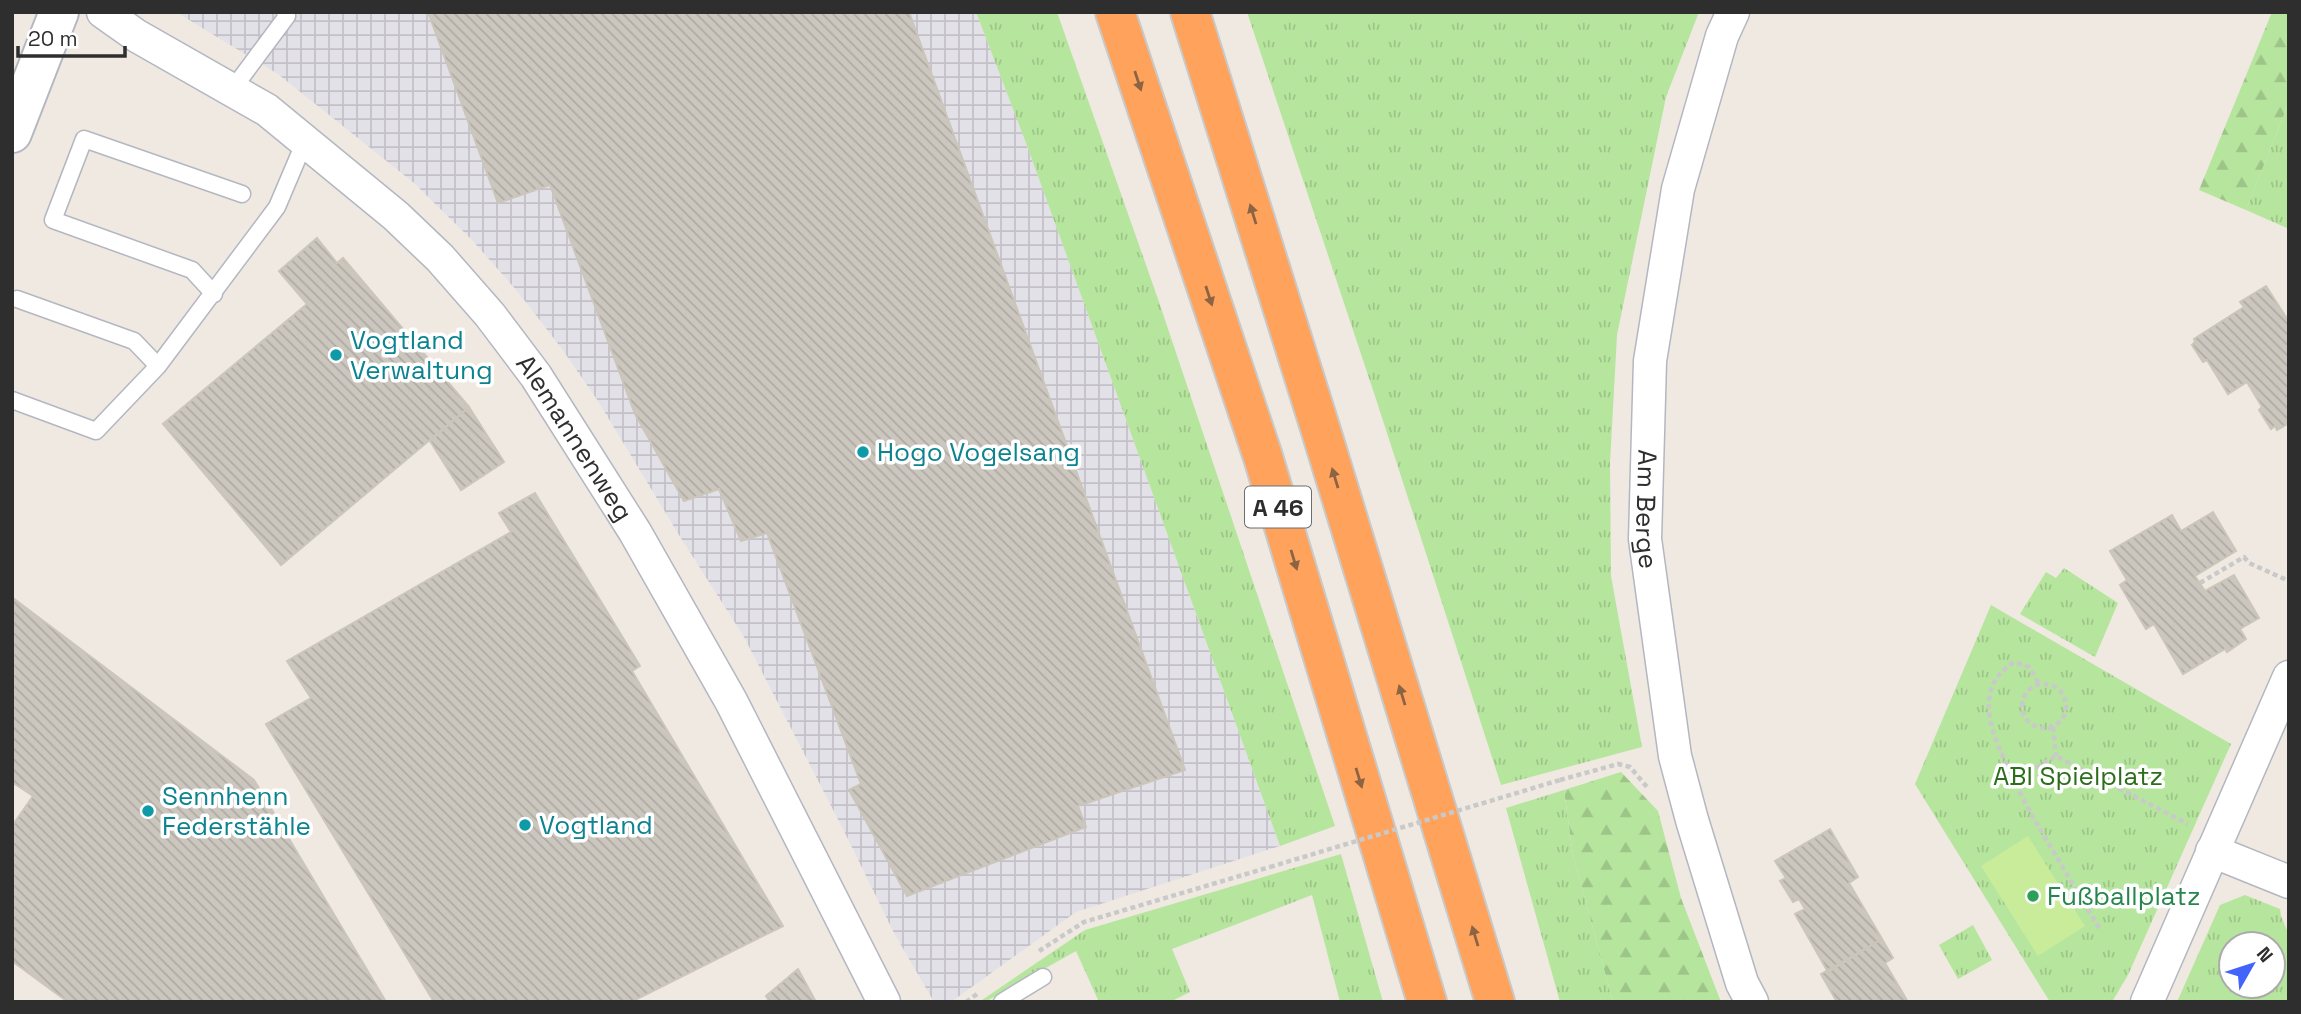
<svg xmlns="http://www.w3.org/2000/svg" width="2301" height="1014" viewBox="0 0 2301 1014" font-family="'Space Grotesk',sans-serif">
  <defs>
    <pattern id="industrial-grid" width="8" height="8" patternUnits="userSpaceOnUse" patternTransform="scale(1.75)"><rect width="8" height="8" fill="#e3e1e8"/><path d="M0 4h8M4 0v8" fill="none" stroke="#c3c1c7"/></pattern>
    <pattern id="grass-tufts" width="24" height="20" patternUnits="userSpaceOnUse" patternTransform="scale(1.75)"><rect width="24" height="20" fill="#b6e59e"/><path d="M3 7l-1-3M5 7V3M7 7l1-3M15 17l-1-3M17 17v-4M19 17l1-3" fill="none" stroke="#9dc588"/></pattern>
    <pattern id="forest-firs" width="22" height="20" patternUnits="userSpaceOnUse" patternTransform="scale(1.75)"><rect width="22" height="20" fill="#b6e59e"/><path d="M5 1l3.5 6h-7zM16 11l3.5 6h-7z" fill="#9dc588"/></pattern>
    <pattern id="building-back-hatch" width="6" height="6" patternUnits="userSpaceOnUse" patternTransform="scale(1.75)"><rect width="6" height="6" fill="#cbc7bf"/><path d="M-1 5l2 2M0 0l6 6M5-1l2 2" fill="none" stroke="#afaba4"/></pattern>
  </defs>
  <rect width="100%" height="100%" fill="#efe9e1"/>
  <path fill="url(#industrial-grid)" d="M176 12H976L1026 143 1280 846 1076 912 951 1002H934L894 933 844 831 744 637 679 535 598 401 562 349 518 292 472 240 414 183 278 74Z"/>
  <path fill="url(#grass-tufts)" fill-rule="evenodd" d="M976 12H1057L1158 299 1335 826 1280 846 1026 143Z
    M1247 12H1699L1666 97 1617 335 1610 463 1611 576 1642 747 1501 785 1375 396Z
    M2289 102V229L2246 210Z
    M2064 568 2118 603 2095 657 2020 614 2046 572 2056 578Z
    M1991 605 2231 744 2128 975 2112 1002H2050L1915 784Z
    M1564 790 1573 855 1613 1002H1560L1506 808Z
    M1341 854 1383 1002H1340L1312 895 1172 949 1190 992 1170 1002H1099L1076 951 985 1002H979L1085 930Z
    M2245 895 2280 909 2281 916 2289 935V1002H2177L2220 905ZM2231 944H2273V986H2231Z
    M1973 925 1992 960 1958 979 1939 945Z"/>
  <path fill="url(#forest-firs)" d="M2272 12H2289V102L2246 210 2199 190Z
    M1621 772 1658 811 1681 898 1721 1002H1613L1573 855 1564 790Z"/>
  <path fill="#c9ec9a" d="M2028 836 2085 926 2038 956 1981 866Z"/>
  <path fill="url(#building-back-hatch)" stroke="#cbc5ba" stroke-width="2" d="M428 12H909L1185 770 1078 806 1086 827 907 896 849 790 861 784 767 533 741 541 719 489 684 501 635 414 550 185 498 203Z
    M317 238 337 263 343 258 469 407 281 565 163 424 307 304 279 271Z
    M2266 286 2289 322V423L2277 430 2275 426 2271 429 2259 410 2262 407 2247 382 2228 394 2207 360 2203 362 2192 345 2195 342 2194 339 2244 307 2240 302Z
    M469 407 504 462 461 490 430 441Z
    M535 493 640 666 632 671 783 926 631 1002H434L266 724 311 698 287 661 511 532 499 513Z
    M2213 512 2236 551 2195 576 2205 591 2234 575 2259 618 2240 629 2246 639 2227 652 2225 649 2183 674 2154 624 2146 629 2120 585 2127 580 2110 551 2172 515 2181 531Z
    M13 598 254 780 385 1000 383 1002H68L12 961V826L33 796 12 782Z
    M1830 829 1858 877 1849 883 1882 939 1828 972 1795 914 1805 909 1799 899 1793 902 1780 881 1786 878 1775 861Z
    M1882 939 1893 958 1885 963 1908 1002H1837L1821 974Z
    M798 969 816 1002H770L766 996Z"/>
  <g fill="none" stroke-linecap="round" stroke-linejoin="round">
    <g stroke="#b4b7c1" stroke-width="19">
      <path id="service" d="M232 90 287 16 285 12
        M214 294 192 270 53 220 84 139 242 194
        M17 299 134 341 158 366
        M12 400 96 431 158 366 277 207 305 141
        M1002 1002 1043 977"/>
    </g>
    <g stroke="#b4b7c1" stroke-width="35">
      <g id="minor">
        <path id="s1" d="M103 12 137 36 267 110 396 216 440 258 490 315 536 376 635 532 731 701 884 1002"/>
        <path id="s2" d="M1733 12 1722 36 1678 189 1650 361 1645 539 1675 756 1692 820 1742 983 1752 1002"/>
        <path d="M2212 851 2289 882"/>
        <path d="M2147 1002 2289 677"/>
      </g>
    </g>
    <g stroke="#b4b7c1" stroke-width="42">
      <path id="secondary" d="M12 133 59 12"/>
    </g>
    <g stroke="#c9c9c9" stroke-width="42">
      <path id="motorway" d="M1115 12 1263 457 1427 1002
        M1190 12 1322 434 1495 1002"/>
    </g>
    <path stroke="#c9c9c9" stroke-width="4.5" stroke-dasharray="5 3.5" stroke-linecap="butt" d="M2200 583 2244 557 2249 563 2289 581
      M2022 706a22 22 0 1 1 44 0a22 22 0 1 1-44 0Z
      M2053 727 2056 756
      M1560 780 1618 764 1630 767 1647 787
      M2014 781C1997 743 1967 692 2014 662L2029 667 2039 684
      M2099 928 2031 814 2014 781 2056 756 2188 824
      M1039 951 1084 922 1270 867
      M966 1002 977 994"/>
    <use href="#service" stroke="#fff" stroke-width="16"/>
    <use href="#minor" stroke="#fff" stroke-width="32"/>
    <use href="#secondary" stroke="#fff" stroke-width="38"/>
    <use href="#motorway" stroke="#ffa35c" stroke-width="38"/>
    <path stroke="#c9c9c9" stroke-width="4.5" stroke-dasharray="5 3.5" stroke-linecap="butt" d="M1270 867 1560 780"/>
  </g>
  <defs><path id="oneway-solid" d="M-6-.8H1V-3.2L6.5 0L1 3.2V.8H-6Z" transform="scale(1.75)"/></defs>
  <g fill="#8c6343">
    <use href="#oneway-solid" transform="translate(1138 81) rotate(72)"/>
    <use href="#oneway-solid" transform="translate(1253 214) rotate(-107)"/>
    <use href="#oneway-solid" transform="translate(1209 296) rotate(72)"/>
    <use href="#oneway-solid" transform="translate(1335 478) rotate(-107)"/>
    <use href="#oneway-solid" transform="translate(1294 560) rotate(73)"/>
    <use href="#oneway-solid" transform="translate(1402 695) rotate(-107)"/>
    <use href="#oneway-solid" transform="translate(1359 778) rotate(73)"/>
    <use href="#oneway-solid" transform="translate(1475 936) rotate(-107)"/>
  </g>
  <g fill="#0f9aa8" stroke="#fff" stroke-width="2.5">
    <circle cx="336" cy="355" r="7"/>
    <circle cx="863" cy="452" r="7"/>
    <circle cx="148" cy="811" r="7"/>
    <circle cx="525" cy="825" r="7"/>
  </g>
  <circle fill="#2e9e5b" stroke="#fff" stroke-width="2.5" cx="2033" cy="896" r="7"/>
  <g text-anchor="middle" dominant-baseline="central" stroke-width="7" stroke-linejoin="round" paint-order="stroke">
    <rect fill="#fff" stroke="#6d6d6d" stroke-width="2" x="1245" y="486.5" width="66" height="41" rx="5"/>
    <g font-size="24" font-weight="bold" fill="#2e2e2e">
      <text x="1278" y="507">A 46</text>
    </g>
    <g font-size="26" fill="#0d838f" stroke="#fff" text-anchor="start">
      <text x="350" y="340">Vogtland<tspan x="350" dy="30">Verwaltung</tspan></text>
      <text x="877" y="452">Hogo Vogelsang</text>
      <text x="162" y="796">Sennhenn<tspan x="162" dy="30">Federstähle</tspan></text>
      <text x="539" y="825">Vogtland</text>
    </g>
    <g font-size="26" fill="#2e2e2e" stroke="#fff">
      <text stroke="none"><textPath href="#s1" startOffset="644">Alemannenweg</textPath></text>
      <text stroke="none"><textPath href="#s2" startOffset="508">Am Berge</textPath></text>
    </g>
    <g font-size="26" fill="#2c6e1b" stroke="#fff">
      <text x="2078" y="776">ABI Spielplatz</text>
    </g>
    <g font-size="26" fill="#27864d" stroke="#fff" text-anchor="start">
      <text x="2047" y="896">Fußballplatz</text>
    </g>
  </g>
  <rect width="2301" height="1014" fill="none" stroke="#2e2e2e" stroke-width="28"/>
  <g transform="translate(2252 965) rotate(51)"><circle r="33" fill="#ffffff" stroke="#ababab" stroke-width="2"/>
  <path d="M0-5L12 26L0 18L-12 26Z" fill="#4264fb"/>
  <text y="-10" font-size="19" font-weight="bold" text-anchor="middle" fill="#2e2e2e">N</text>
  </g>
  <path d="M18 46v10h107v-10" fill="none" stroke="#2e2e2e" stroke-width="3.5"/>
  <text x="28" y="46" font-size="21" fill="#2e2e2e" stroke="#ffffff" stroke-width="5" paint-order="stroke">20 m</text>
</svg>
